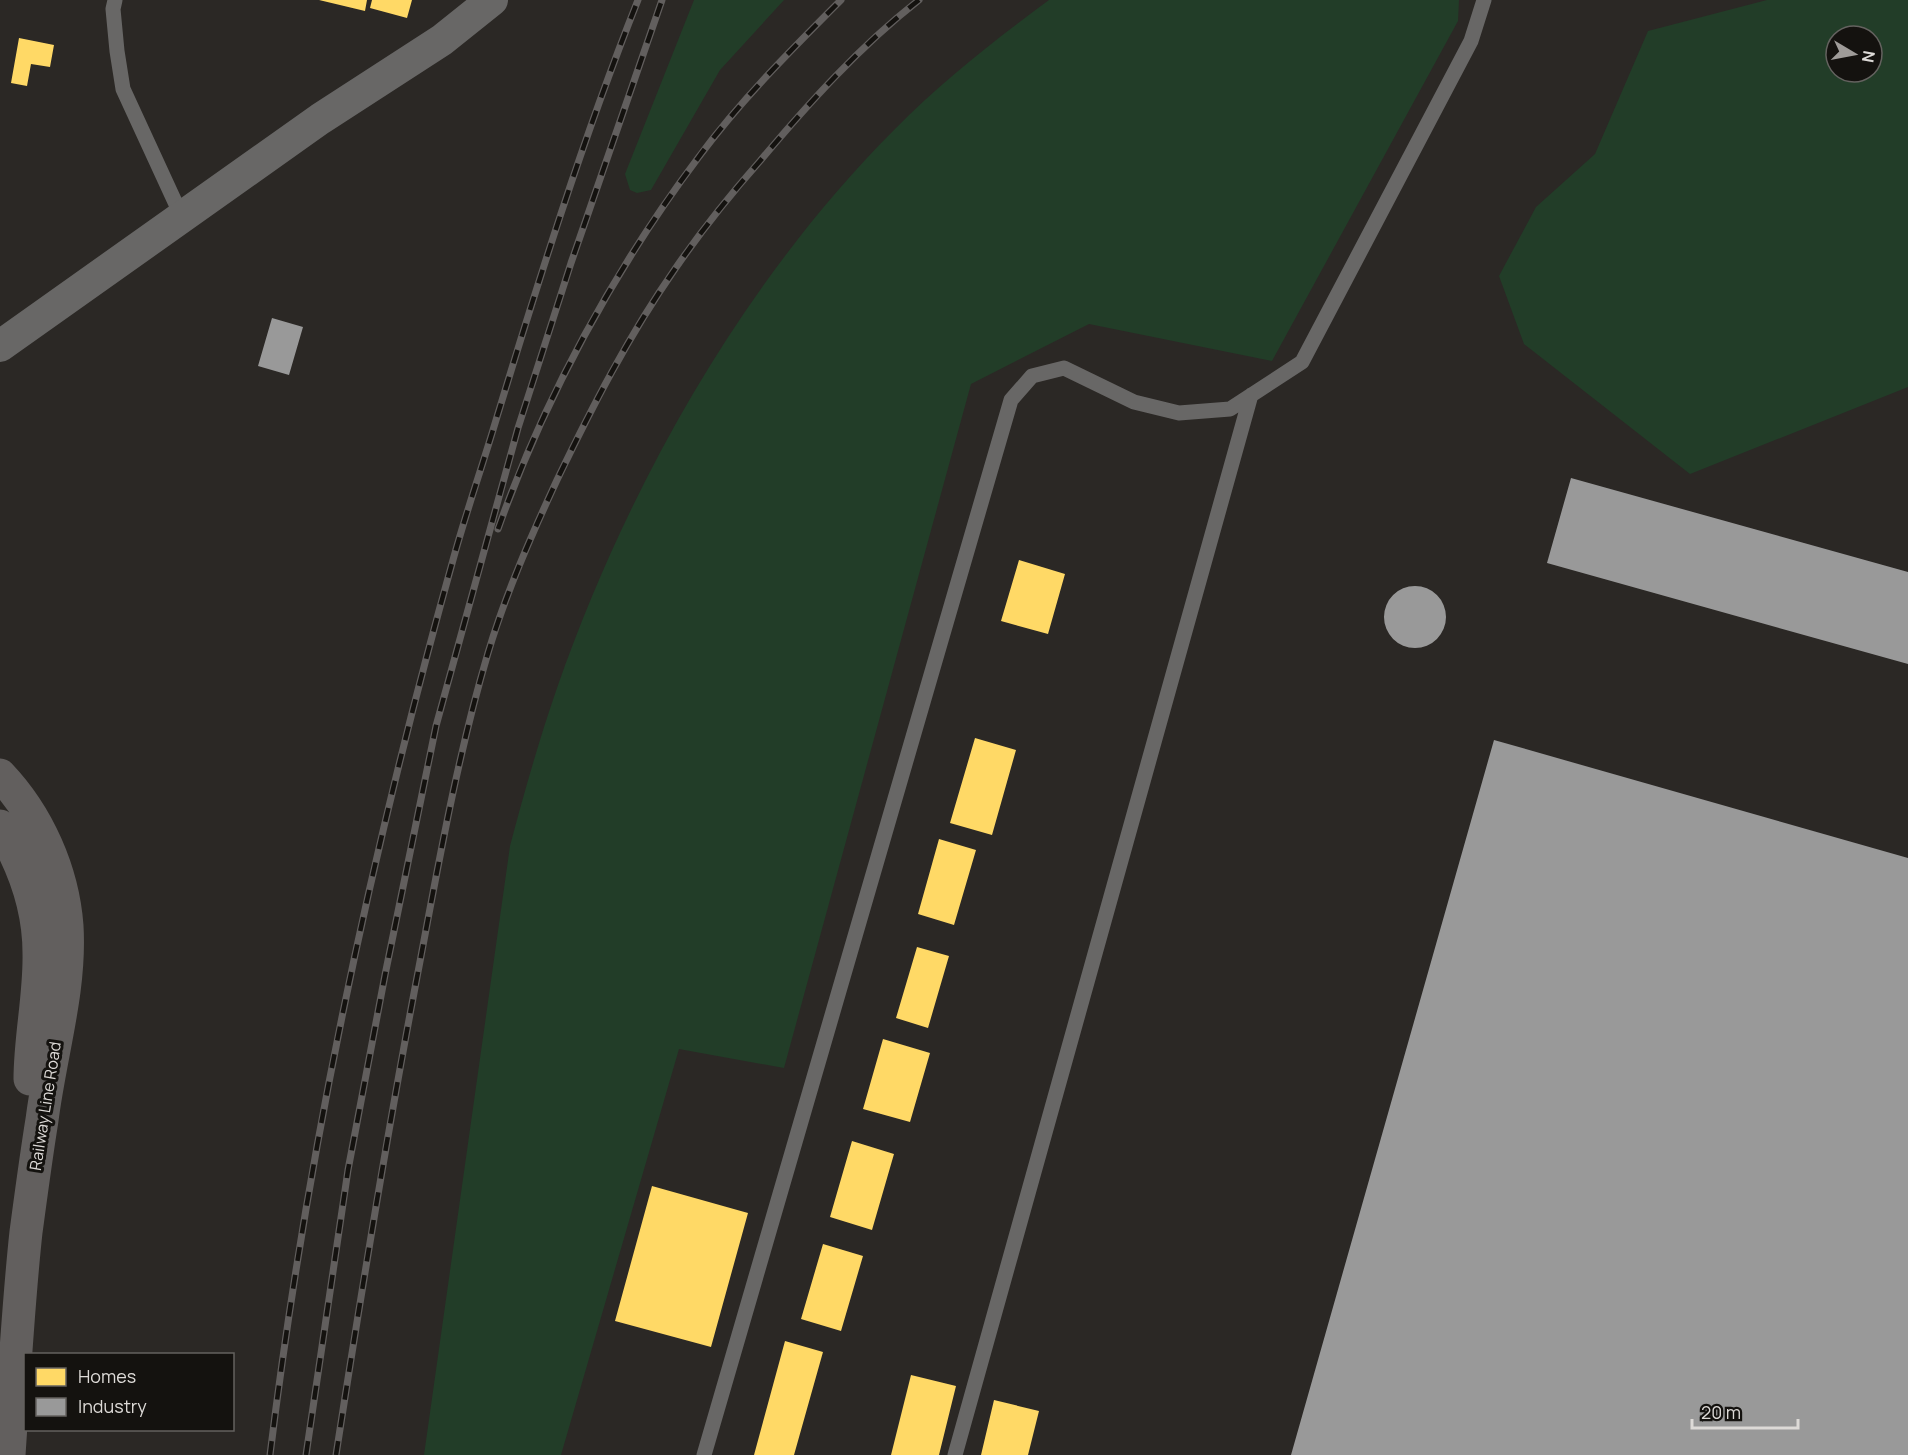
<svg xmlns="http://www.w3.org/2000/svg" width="1908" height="1455" viewBox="0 0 1908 1455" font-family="Manrope,sans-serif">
  <rect width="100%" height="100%" fill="#2b2825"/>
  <path fill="#223d28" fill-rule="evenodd" d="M694 0H784L720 70 651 190 637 193 630 190 625 174Z
    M1049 0H1459L1458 21 1272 361 1089 324 971 384 784 1068 679 1049 561 1455H424L510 846C524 793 539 740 557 688 628 485 743 281 895 129 942 81 995 40 1049 0Z
    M1767 0H1908V387L1690 474 1524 344 1499 276 1536 207 1595 154 1648 31ZM1836 36H1872V72H1836Z"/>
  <path fill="#ffd966" d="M319 0H367L365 11Z
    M372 0H412L407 18 370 8Z
    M19 38 54 45 50 67 31 64 27 86 11 83Z
    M1019 560 1065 574 1048 634 1001 621Z
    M975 738 1016 750 992 835 950 823Z
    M939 839 976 850 954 925 918 914Z
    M917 947 949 956 928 1028 896 1018Z
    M883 1039 930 1053 910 1122 863 1109Z
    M852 1141 894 1154 872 1230 830 1217Z
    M652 1186 748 1213 711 1347 615 1321Z
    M823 1244 863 1256 841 1331 801 1319Z
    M785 1341 823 1352 794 1455H754Z
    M911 1375 956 1386 939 1455H891Z
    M994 1400 1039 1411 1028 1455H981Z"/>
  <path fill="#999" d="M272 318 303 327 289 375 258 366Z
    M1571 478 1908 572V664L1547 563Z
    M1384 617a31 31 0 1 1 62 0a31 31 0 1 1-62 0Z
    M1494 740 1908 858V1455H1291Z"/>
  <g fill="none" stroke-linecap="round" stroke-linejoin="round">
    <path stroke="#686766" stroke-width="15" d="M115 0 113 9 117 51 123 89 181 215
      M704 1455 1011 400 1032 376 1064 368 1134 402 1179 413 1230 409 1302 362 1471 41 1484 0
      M955 1455 1251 395"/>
    <path stroke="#686766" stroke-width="32" d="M0 346 320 119 442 40 492 0"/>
    <path stroke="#625f5e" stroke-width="33" d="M0 775C38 815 63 871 67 926 71 991 50 1055 42 1120 36 1157 31 1195 26 1232 18 1306 14 1381 9 1455
      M0 826C23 864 39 908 39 953 40 995 30 1037 30 1079"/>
    <g stroke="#625f5e" stroke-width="7">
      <path id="rail" d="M498 529C544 399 615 268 698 158 740 101 791 50 841 0
        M270 1455C307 1153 371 853 453 560 465 516 480 473 493 430 537 285 582 141 638 0
        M306 1455 348 1170 385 975 436 726 518 428 571 263 662 0
        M336 1455C360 1300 385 1146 414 993 436 879 455 764 488 653 506 593 531 536 557 480 592 407 629 335 675 269 701 231 730 195 760 161 808 104 860 46 919 0"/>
    </g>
    <use href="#rail" stroke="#14120f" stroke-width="4.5" stroke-dasharray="14" stroke-linecap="butt"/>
  </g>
  <g text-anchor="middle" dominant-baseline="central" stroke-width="6" stroke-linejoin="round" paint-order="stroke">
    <g font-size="16" fill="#dddad7" stroke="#14120f">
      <text transform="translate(45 1106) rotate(-81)">Railway Line Road</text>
    </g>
  </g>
  <rect x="24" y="1353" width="210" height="78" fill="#14120f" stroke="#64625f" stroke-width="1.5"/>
  <rect x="36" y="1368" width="30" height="18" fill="#ffd966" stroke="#64625f" stroke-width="1.5"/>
  <text x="78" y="1383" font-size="18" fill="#dddad7">Homes</text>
  <rect x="36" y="1398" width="30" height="18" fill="#999999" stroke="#64625f" stroke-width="1.5"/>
  <text x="78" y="1413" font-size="18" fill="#dddad7">Industry</text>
  <g transform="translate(1854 54) rotate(100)"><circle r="28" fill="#14120f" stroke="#64625f" stroke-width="1.5"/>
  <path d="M0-4.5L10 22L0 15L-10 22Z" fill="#9f9c99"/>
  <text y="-9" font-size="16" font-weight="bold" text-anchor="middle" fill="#dddad7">N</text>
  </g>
  <path d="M1692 1419v9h106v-9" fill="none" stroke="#dddad7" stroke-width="3"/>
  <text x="1701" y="1419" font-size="18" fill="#dddad7" stroke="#14120f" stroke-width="4.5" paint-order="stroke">20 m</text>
</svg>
